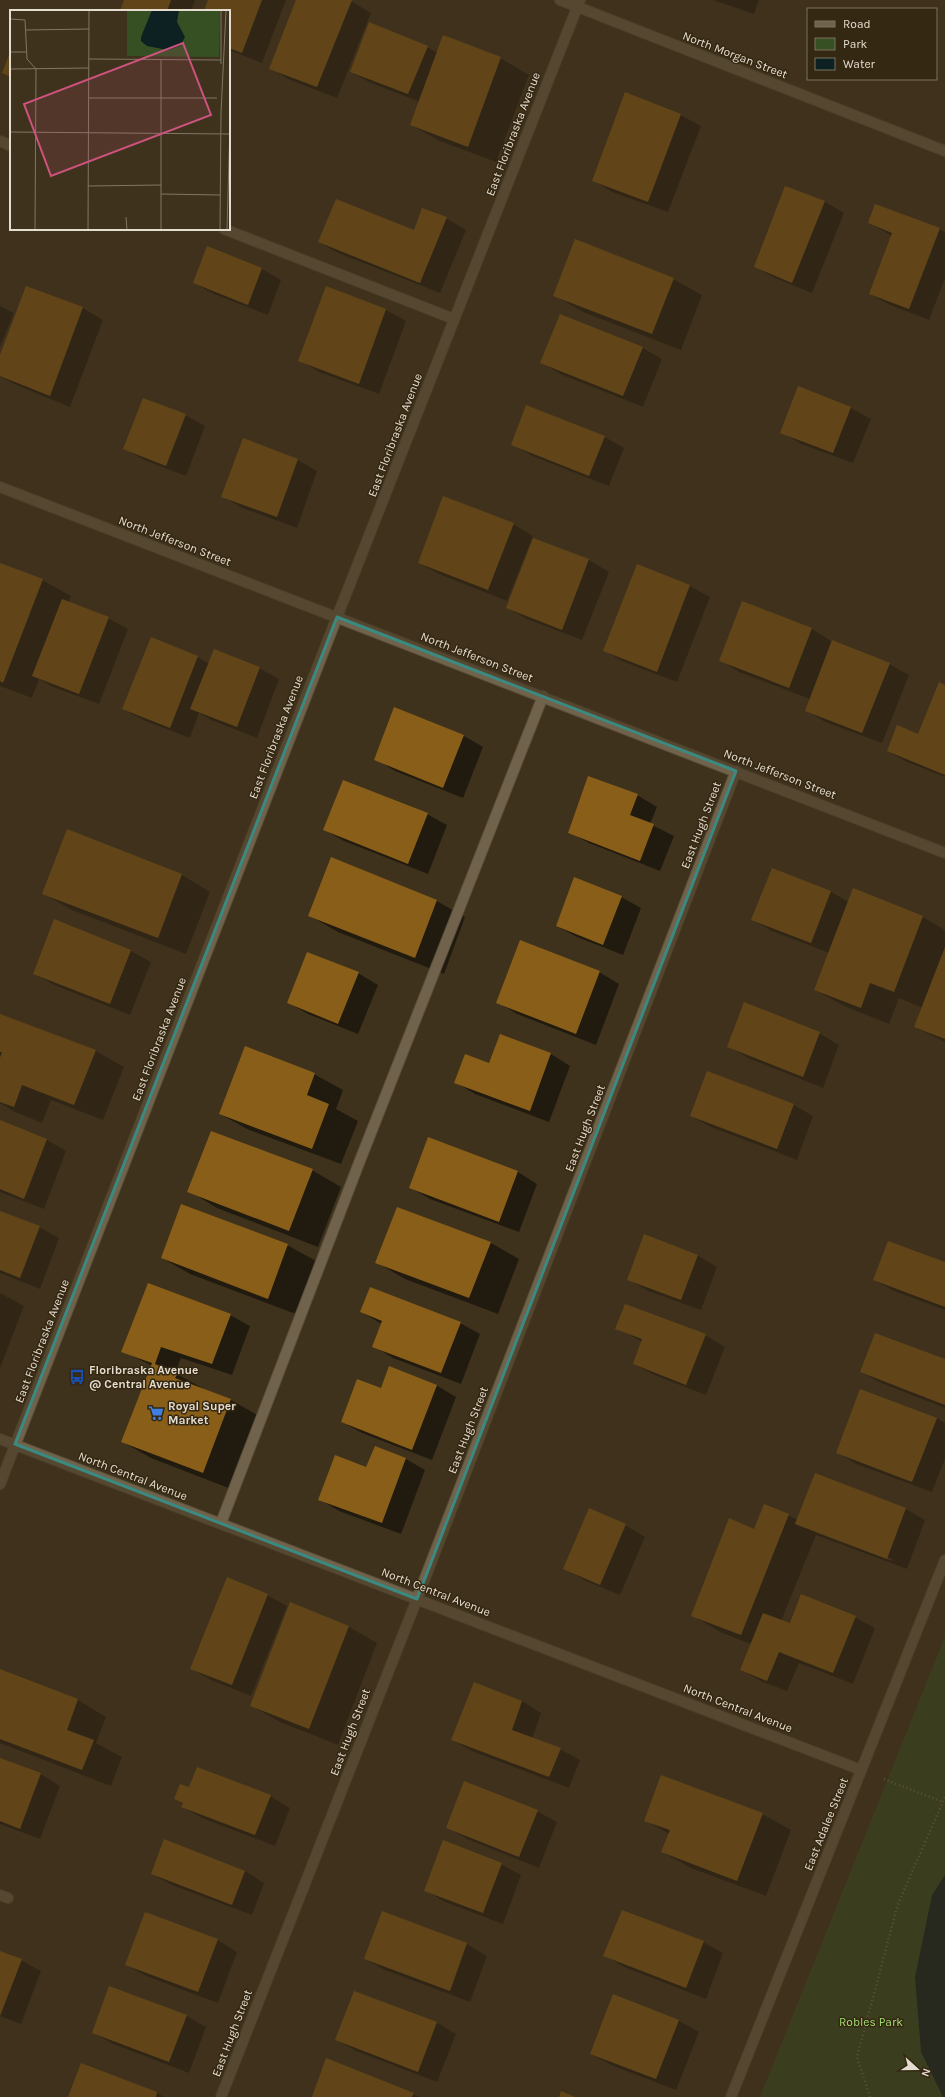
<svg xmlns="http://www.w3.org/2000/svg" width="945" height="2097" viewBox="0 0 945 2097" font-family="Karla,sans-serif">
  <rect width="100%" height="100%" fill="#3f321c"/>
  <path fill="#364f23" d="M945 1637V2097H760Z"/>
  <path fill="#0d2022" d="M945 1875V2097H943L921 2052 915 1977 932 1895Z"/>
  <path fill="#0007" fill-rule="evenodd" d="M125 0H195L191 11H121Z
    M209 0H286L262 63 229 50V11H205Z
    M297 0H349L371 13 337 98 290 80 270 68Z
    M713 0H759L754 14Z
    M427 47 438 53 500 58 529 75 496 162 440 141 411 125 420 102 371 83 351 72Z
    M625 93 681 115 701 126 668 212 612 192 593 180Z
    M824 201 844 213 812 293 775 278 755 267Z
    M446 218 466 230 440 293 338 253 319 242 415 231Z
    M869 223 939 229 945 232V278L929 320 890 305 870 294 892 236Z
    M262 269 281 280 268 315 214 294 194 283Z
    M673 279 702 295 681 350 583 312 554 295Z
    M27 287 83 308 103 320 70 407 14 384 0 376V358Z
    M327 287 386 310 406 321 379 394 319 372 300 360Z
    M0 306 14 313 0 347Z
    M560 315 643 348 662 359 643 407 560 374 541 362Z
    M799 387 851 408 871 419 853 463 801 444 782 432Z
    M527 406 605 437 624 448 609 486 532 456 512 444Z
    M185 415 205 426 186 476 144 460 125 448Z
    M298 460 317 471 297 528 242 508 222 496Z
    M513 524 533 536 507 601 439 574 419 563Z
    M534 539 589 560 609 572 582 640 527 619 508 608Z
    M0 564 42 580 71 596 68 603 108 618 128 629 99 704 53 687 39 679 32 698 0 686Z
    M637 566 690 586 710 597 677 682 624 662 605 651Z
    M742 602 812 629 831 641 889 664 909 675 882 743 825 722 806 710 810 699 739 672 720 660Z
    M198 657 209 664 259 668 279 679 257 738 211 720 199 713 190 738 143 720 123 709Z
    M945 686V777L907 762 888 751 919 735Z
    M395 709 464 736 483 747 463 798 395 771 376 759Z
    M637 795 657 807 650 824 674 836 660 871 589 843 569 832Z
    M427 814 447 825 428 874 344 841 325 830Z
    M68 831 182 875 210 892 186 954 72 910 44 894Z
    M332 859 437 901 465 917 444 974 338 932 310 916Z
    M854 890 923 917 945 930V1042L915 1027 923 1008 899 998 889 1024 844 1006 815 990 829 953 772 931 752 920 831 892 849 902Z
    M621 897 641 908 623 955 577 937 557 926Z
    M54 920 131 951 151 962 130 1015 54 985 34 973Z
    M599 972 619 984 596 1045 517 1014 497 1002Z
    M358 973 378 985 358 1034 308 1014 289 1003Z
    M0 1015 96 1051 124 1067 103 1120 51 1100 42 1123 15 1112 0 1103V1061L2 1056 0 1055Z
    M819 1033 839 1045 823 1088 748 1058 728 1046Z
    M501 1035 551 1054 570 1066 549 1122 475 1094 455 1082 490 1065Z
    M708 1073 794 1105 813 1116 797 1160 711 1127 691 1116Z
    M314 1074 343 1090 336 1109 358 1121 341 1164 249 1130 220 1114Z
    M0 1122 47 1140 66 1151 44 1209 0 1192Z
    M429 1139 518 1172 537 1184 519 1232 430 1199 411 1188Z
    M312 1170 341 1187 318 1247 217 1208 189 1191Z
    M0 1212 39 1227 59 1238 40 1289 0 1273Z
    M491 1243 519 1259 498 1314 405 1279 376 1262Z
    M287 1245 316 1261 296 1314 190 1274 162 1258Z
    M697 1255 717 1267 701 1310 648 1291 628 1279Z
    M945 1263V1310L894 1291 874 1280Z
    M0 1293 24 1306 0 1368Z
    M361 1312 460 1323 480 1334 461 1384 393 1358 374 1346 382 1324Z
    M230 1315 250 1326 232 1375 181 1358 175 1373 206 1390 231 1400 259 1416 231 1489 151 1458 123 1442 152 1366 123 1351Z
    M617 1328 705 1335 725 1347 706 1395 654 1375 634 1364 642 1342Z
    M945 1360V1408L881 1383 861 1372Z
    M436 1385 456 1397 432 1460 362 1433 342 1422 381 1389Z
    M937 1418 945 1423V1459L932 1492 856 1464 837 1452Z
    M406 1459 425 1470 401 1534 339 1511 319 1499Z
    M815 1475 906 1509 925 1520 907 1569 816 1535 781 1621 791 1625 855 1617 875 1628 853 1684 799 1663 787 1691 761 1681 741 1670 751 1644 720 1632 692 1615 755 1530 788 1515 798 1520ZM817 1531 892 1559V1561L817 1533Z
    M625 1525 645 1537 620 1595 584 1580 564 1568Z
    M267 1595 287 1606 251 1696 211 1680 191 1669Z
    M291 1604 349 1627 377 1643 338 1745 280 1722 252 1706Z
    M0 1670 78 1700 106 1717 96 1743 122 1757 111 1786 0 1743Z
    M522 1701 541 1713 532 1739 560 1749 580 1760 569 1788 472 1751 452 1740Z
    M0 1759 41 1774 60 1786 40 1839 0 1824Z
    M190 1789 270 1796 290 1808 275 1846 202 1818 183 1807 184 1804 175 1799Z
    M537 1811 557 1822 539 1868 467 1839 447 1827Z
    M762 1814 791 1830 766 1896 691 1868 662 1852 669 1834 645 1820Z
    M501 1864 521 1875 503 1924 445 1902 425 1890Z
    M245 1871 264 1883 252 1915 172 1885 152 1874Z
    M146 1913 218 1940 237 1952 218 2003 146 1976 126 1965Z
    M382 1913 467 1944 487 1956 470 2002 385 1970 365 1959Z
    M703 1942 723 1953 706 1999 624 1967 604 1955Z
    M0 1952 21 1960 41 1971 21 2024 0 2016Z
    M110 1987 187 2016 206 2027 189 2073 113 2044 93 2032Z
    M614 1995 679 2021 699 2032 676 2090 611 2065 591 2054Z
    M436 2022 456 2034 437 2082 356 2051 337 2040Z
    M82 2064 157 2093 164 2097H69Z
    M413 2094 419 2097H313Z"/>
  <path fill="#895e18" d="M124 0H171L167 11H120Z
    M208 0H262L242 53 229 48V11H204Z
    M296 0H352L317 87 269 69Z
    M369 22 428 46 408 94 350 72Z
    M443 35 501 57 468 147 410 125Z
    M11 50V77L2 73Z
    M625 92 681 114 648 202 592 181Z
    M785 186 825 201 792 283 754 267Z
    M336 199 414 230 422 208 447 217 420 283 318 242Z
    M875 204 940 228 909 309 869 294 892 233 868 223Z
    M575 239 674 278 652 334 553 296Z
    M207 246 262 268 248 305 193 283Z
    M26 286 83 307 50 396 0 376V355Z
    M326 286 386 309 359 384 298 361Z
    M560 314 643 347 623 396 540 363Z
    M798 386 851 407 833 453 780 433Z
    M143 398 186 414 166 466 123 449Z
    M526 405 605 436 589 476 511 445Z
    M243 438 298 459 277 517 221 497Z
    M443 496 514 523 488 590 418 563Z
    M533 538 589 559 562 630 506 608Z
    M0 563 43 579 3 683 0 681Z
    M637 564 690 585 657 672 603 651Z
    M62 599 109 617 79 694 32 676Z
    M742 601 812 628 789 688 719 661Z
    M151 637 198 656 170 728 122 709Z
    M832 640 890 663 862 733 805 711Z
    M214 649 260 667 237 727 190 709Z
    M939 682 945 685V775L887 751 897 725 918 734Z
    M394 707 464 735 443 788 374 760Z
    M588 776 638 794 630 815 654 824 640 861 568 833Z
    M343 780 428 813 408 864 323 830Z
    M67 829 182 874 158 938 42 894Z
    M331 857 437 900 415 958 308 916Z
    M772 868 831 891 811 943 751 920Z
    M574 877 622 896 603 945 556 926Z
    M853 888 923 916 894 992 870 983 861 1008 814 990Z
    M54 919 131 950 110 1004 33 974Z
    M520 940 600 971 576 1034 496 1003Z
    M945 947V1039L914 1027Z
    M307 952 359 972 338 1024 287 1003Z
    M744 1002 820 1032 803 1077 727 1047Z
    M0 1014 96 1050 74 1105 22 1085 14 1107 0 1102V1058L2 1052H0Z
    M500 1034 551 1053 530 1111 454 1083 465 1054 489 1063Z
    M245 1046 315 1073 307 1095 329 1104 312 1149 219 1114Z
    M707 1071 794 1104 777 1149 690 1116Z
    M0 1120 47 1139 24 1199 0 1189Z
    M211 1131 313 1169 289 1231 187 1192Z
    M428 1137 518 1171 499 1222 409 1188Z
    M181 1204 288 1244 268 1299 161 1258Z
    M397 1207 491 1242 469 1298 375 1263Z
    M0 1211 40 1226 20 1278 0 1270Z
    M644 1234 698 1255 681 1300 627 1280Z
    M888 1241 945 1262V1307L873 1280Z
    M148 1283 231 1314 212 1364 161 1347 155 1364 178 1373 175 1378 231 1399 203 1473 121 1442 152 1363 121 1352Z
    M370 1287 461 1322 441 1373 372 1347 382 1321 360 1312Z
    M625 1304 706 1334 686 1385 633 1364 642 1339 615 1329Z
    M875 1333 945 1359V1405L860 1372Z
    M389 1366 437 1385 412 1450 341 1422 357 1379 381 1388Z
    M860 1389 937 1418 912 1482 836 1453Z
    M375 1446 406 1458 382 1523 318 1500 335 1455 366 1467Z
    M815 1473 906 1508 887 1559 795 1524Z
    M764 1504 789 1514 741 1635 691 1616 729 1518 754 1529Z
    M589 1508 626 1524 600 1585 563 1569Z
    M227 1577 268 1594 232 1685 190 1669Z
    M801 1594 856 1616 833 1673 779 1652 767 1681 740 1670 763 1613 790 1623Z
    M290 1602 349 1626 309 1729 250 1706Z
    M0 1669 78 1699 67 1730 94 1740 82 1770 0 1739Z
    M474 1682 522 1701 512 1730 561 1748 549 1777 451 1740Z
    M0 1758 41 1773 20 1829 0 1821Z
    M197 1767 271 1795 255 1835 181 1807 183 1803 174 1799 180 1784 189 1787Z
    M661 1775 763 1813 737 1881 661 1852 670 1830 644 1821Z
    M464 1781 538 1810 519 1857 446 1828Z
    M164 1839 245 1871 232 1905 151 1874Z
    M443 1840 502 1863 483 1913 424 1891Z
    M622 1910 704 1941 686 1988 603 1956Z
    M382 1911 467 1943 450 1991 364 1959Z
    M145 1912 218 1939 198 1992 125 1965Z
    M0 1951 22 1959 0 2016Z
    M109 1986 187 2015 169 2062 92 2033Z
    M354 1991 437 2022 418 2072 335 2040Z
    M613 1994 679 2020 656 2079 590 2054Z
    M326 2058 414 2093 412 2097H312Z
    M81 2063 157 2092 156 2097H68Z
    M561 2091 575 2097H559Z"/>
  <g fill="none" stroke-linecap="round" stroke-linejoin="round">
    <g stroke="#5a503d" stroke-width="12">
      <path id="service" d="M0 141 11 146
        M224 229 454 319
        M221 1523 359 1163 543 696
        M0 1895 8 1898"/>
    </g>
    <g stroke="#5a503d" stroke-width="12">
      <path id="minor" d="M560 0 945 151
        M0 487 945 853
        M0 1439 861 1770
        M221 2097 417 1599 736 771
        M731 2097 945 1560"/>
    </g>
    <g stroke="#5a503d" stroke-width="12">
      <path id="tertiary" d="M0 1484 337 617 580 0"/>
    </g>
    <path stroke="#817663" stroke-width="2.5" stroke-dasharray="1 3" stroke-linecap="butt" d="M884 1779 943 1802
      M870 2097 857 2057 898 1904 945 1797"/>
    <use href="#service" stroke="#71634b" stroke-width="10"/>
    <use href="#minor" stroke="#71634b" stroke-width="10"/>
    <use href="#tertiary" stroke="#71634b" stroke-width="10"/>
  </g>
  <path d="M0 0H945V2097H0ZM337 617 736 771 417 1599 15 1444Z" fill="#3f321c" fill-opacity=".55" fill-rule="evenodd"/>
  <path fill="none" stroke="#3a8a81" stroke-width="3" stroke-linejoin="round" d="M337 617 736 771 417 1599 15 1444Z"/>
  <defs>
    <g id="bus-bare" transform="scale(1.2)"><path d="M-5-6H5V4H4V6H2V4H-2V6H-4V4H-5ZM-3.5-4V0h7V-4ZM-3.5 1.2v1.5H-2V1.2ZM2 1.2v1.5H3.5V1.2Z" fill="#1a4fb4" stroke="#352812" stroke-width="2.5" paint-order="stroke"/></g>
    <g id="supermarket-bare" transform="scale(1.2)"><path d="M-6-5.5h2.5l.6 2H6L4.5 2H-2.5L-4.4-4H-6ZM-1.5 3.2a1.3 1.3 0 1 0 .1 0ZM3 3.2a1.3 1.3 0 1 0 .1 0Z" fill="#3f7fe0" stroke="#352812" stroke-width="2.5" paint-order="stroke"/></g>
  </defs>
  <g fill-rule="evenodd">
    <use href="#bus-bare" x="77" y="1377"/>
    <use href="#supermarket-bare" x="156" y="1413"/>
  </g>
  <g text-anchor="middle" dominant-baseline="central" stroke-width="3" stroke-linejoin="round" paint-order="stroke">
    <g font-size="12" fill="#e4dccf" stroke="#352812">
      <text transform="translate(735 55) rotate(21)">North Morgan Street</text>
      <text transform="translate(513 134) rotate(-69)">East Floribraska Avenue</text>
      <text transform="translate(395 435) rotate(-69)">East Floribraska Avenue</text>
      <text transform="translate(175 541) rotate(21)">North Jefferson Street</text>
      <text transform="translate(477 657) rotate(21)">North Jefferson Street</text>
      <text transform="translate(276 737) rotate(-69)">East Floribraska Avenue</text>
      <text transform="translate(780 774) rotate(21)">North Jefferson Street</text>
      <text transform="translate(701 825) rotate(-69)">East Hugh Street</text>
      <text transform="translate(159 1039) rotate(-69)">East Floribraska Avenue</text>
      <text transform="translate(585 1128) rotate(-69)">East Hugh Street</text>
      <text transform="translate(42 1341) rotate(-69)">East Floribraska Avenue</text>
      <text transform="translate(468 1430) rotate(-69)">East Hugh Street</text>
      <text transform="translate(133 1476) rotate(21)">North Central Avenue</text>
      <text transform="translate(436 1592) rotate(21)">North Central Avenue</text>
      <text transform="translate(738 1708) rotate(21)">North Central Avenue</text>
      <text transform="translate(350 1732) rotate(-69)">East Hugh Street</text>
      <text transform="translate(826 1824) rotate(-68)">East Adalee Street</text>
      <text transform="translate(232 2033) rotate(-69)">East Hugh Street</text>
    </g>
    <g font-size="12" font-weight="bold" fill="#e4dccf" stroke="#352812" text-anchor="start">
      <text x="89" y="1370">Floribraska Avenue<tspan x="89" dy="14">@ Central Avenue</tspan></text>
      <text x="168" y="1406">Royal Super<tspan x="168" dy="14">Market</tspan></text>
    </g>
    <g font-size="12" fill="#a0df73" stroke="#352812">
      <text x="871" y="2022">Robles Park</text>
    </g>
  </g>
  <g transform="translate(10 10)">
    <rect width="220" height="220" fill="#3f321c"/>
    <path d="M117 0H210L209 47 117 46Z" fill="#364f23"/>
    <path d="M142 0H169L167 12 175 27 170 36 158 40 137 36 131 31V27Z" fill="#0d2022"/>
    <path fill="none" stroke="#817664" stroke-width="1" d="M211 0V54M0 9 15 10 17 49 26 59M15 20 79 19M0 42H16M79 49 211 50M0 59 79 58M79 88H207M211 103 216 0M0 122 220 124M78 176 151 175M151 184 210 185M116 207 117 220M25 220 26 59M78 220 79 0M151 220V49M210 220 211 103M217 220 220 113"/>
    <path fill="#cc537e" fill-opacity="0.15" stroke="#cc537e" stroke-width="2" d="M173 33 201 105 41 166 14 94Z"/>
    <rect width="220" height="220" fill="none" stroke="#e4dccf" stroke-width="2"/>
  </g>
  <rect x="807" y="8" width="130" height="72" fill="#352812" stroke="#7b705e"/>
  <rect x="815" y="21" width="20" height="6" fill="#71634b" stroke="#7b705e"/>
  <text x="843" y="28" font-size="12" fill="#e4dccf">Road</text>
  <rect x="815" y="38" width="20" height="12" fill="#364f23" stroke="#7b705e"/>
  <text x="843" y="48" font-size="12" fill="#e4dccf">Park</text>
  <rect x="815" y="58" width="20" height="12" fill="#0d2022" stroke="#7b705e"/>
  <text x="843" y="68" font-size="12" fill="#e4dccf">Water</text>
  <g transform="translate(917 2069) rotate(111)" stroke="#352812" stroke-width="3" paint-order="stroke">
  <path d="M0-3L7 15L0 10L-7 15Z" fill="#e4dccf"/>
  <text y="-6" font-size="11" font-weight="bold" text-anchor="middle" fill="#e4dccf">N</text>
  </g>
</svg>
